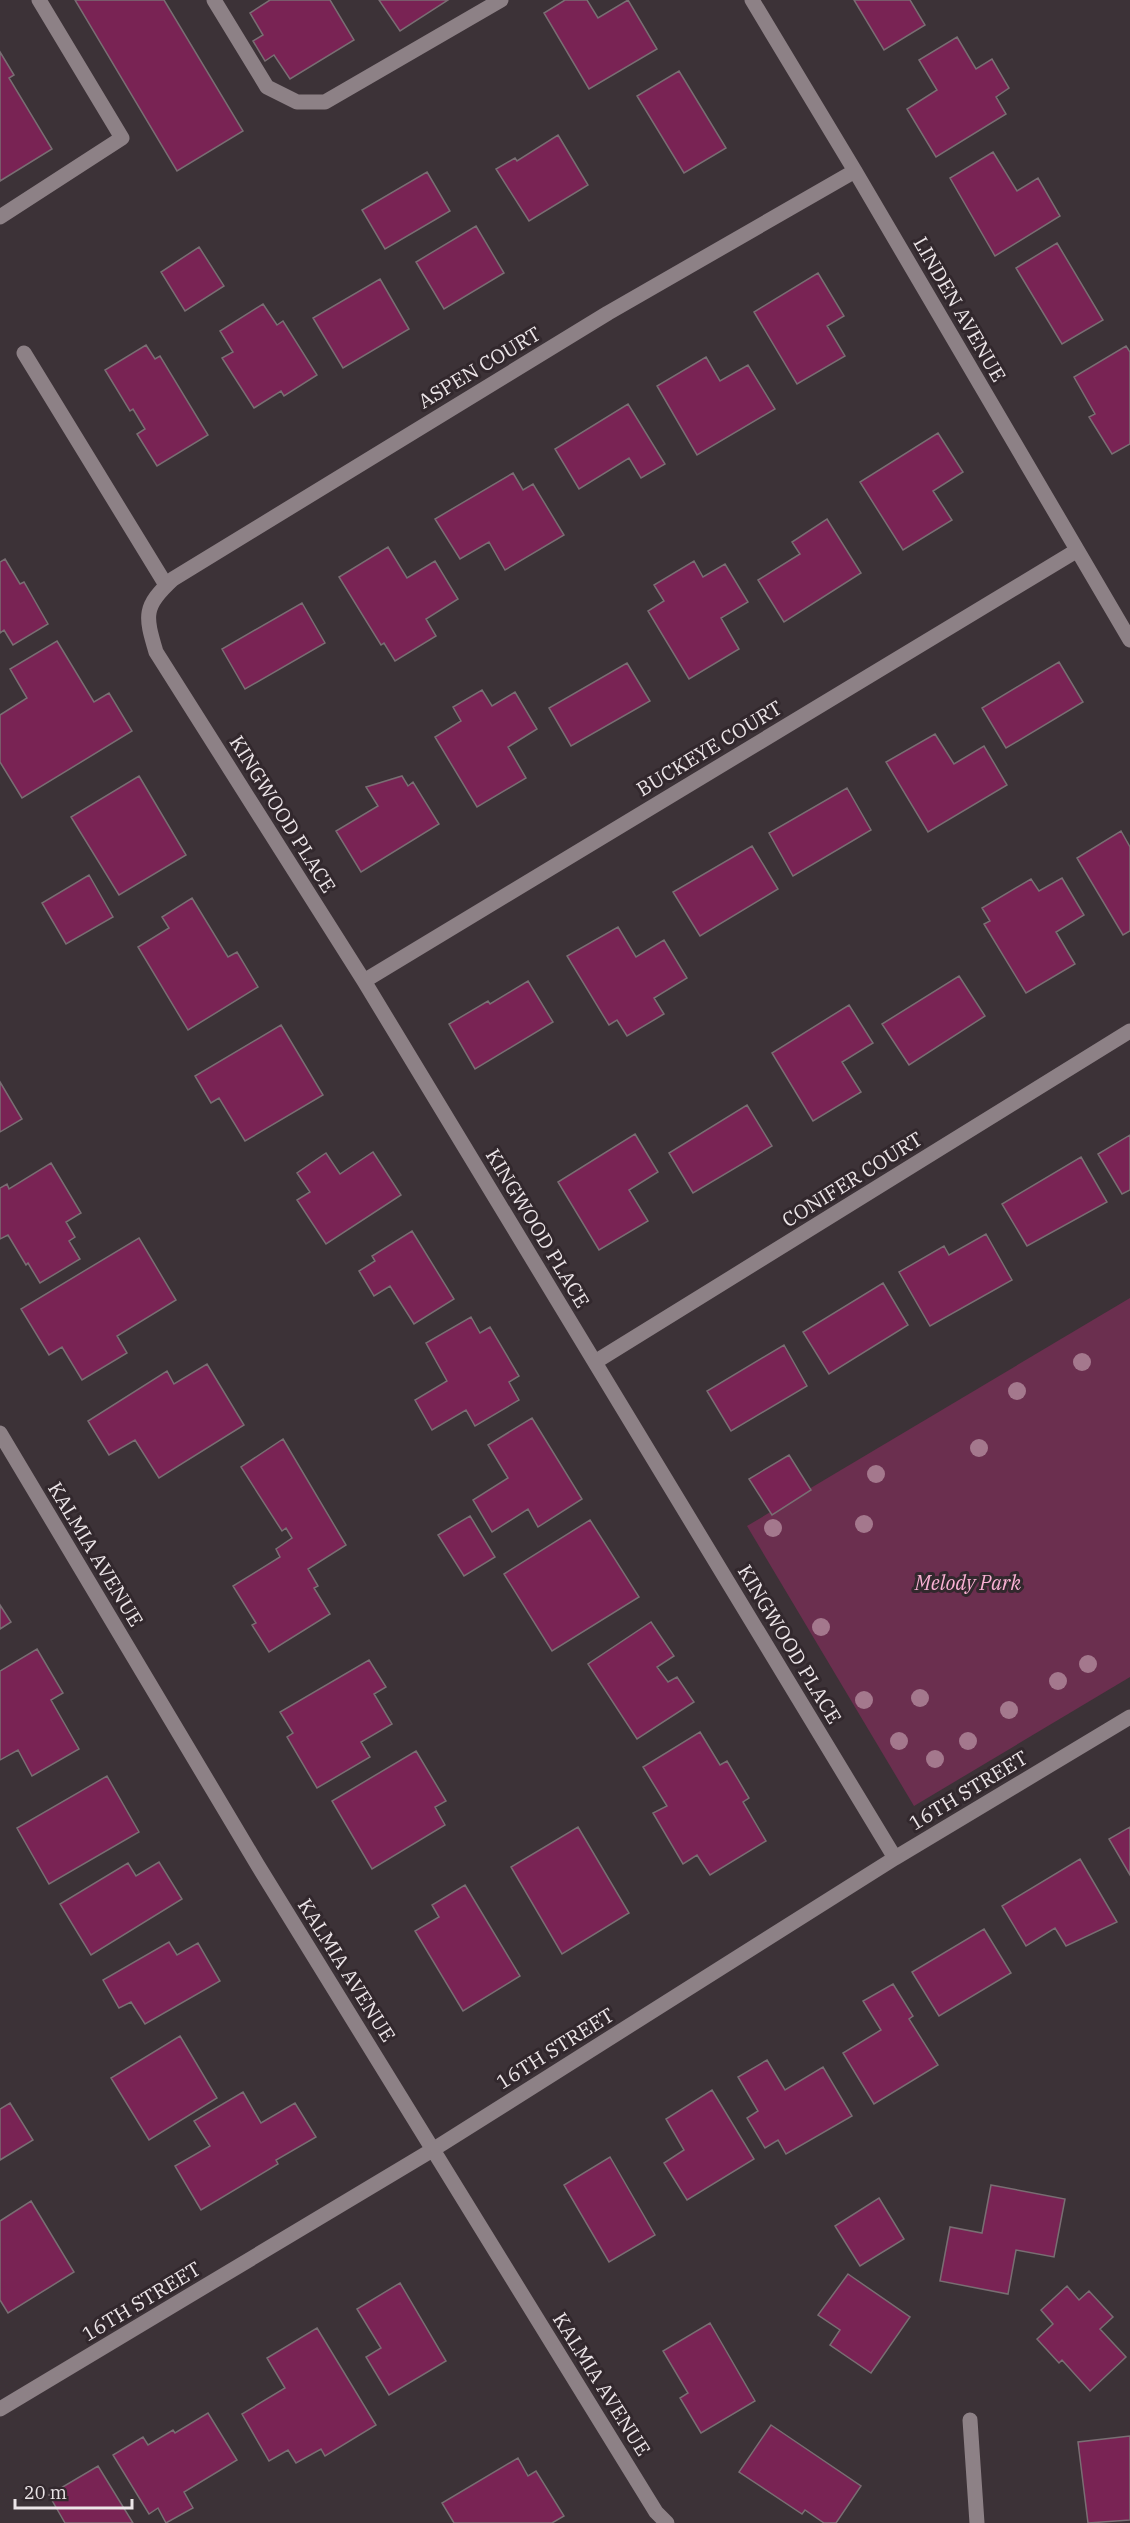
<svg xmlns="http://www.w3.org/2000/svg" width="1130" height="2523" viewBox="0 0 1130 2523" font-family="'IBM Plex Serif',serif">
  <rect width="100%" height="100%" fill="#3c3237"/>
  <path fill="#6b2f4f" d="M1130 1298V1677L914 1806 747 1526Z"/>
  <path fill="#792354" stroke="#796e73" stroke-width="1.5" d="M75 0H164L243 131 177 171Z
    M270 0H330L354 40 290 79 274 55 265 61 253 41 263 35 250 13Z
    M379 0H448L400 31Z
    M565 0H587L598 18 628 0 657 49 589 89 544 13Z
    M854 0H910L925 25 884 50Z
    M957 37 976 69 992 59 1009 88 996 97 1006 114 936 157 907 109 937 90 919 60Z
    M0 52 14 75 9 78 52 149 0 181Z
    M679 71 726 148 684 173 637 96Z
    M558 135 588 185 529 221 496 169 515 158 517 161Z
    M993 152 1017 191 1038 178 1060 216 995 256 950 178Z
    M427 172 450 211 385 249 362 210Z
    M476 226 504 273 444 309 416 262Z
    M1057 243 1103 320 1062 344 1016 268Z
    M199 247 224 286 185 311 161 272Z
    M818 273 844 316 827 326 845 356 797 384 754 312Z
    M380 279 409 329 343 368 313 318Z
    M263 304 277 325 283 321 317 375 284 396 281 391 254 408 222 358 233 352 220 331Z
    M146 345 155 359 160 356 208 435 157 466 137 434 145 429 133 409 130 411 105 370Z
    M1126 346 1130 352V444L1112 454 1089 417 1095 414 1074 377Z
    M706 357 720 381 748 365 775 409 697 455 657 386Z
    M628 404 665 464 641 478 629 458 579 489 555 449Z
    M938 433 963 472 933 491 952 520 903 550 860 482Z
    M513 473 523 490 533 484 564 535 505 570 489 542 460 559 435 519Z
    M827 519 861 573 784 622 758 580 800 554 792 542Z
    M388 547 407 578 435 561 458 599 426 619 436 636 395 661 384 643 381 645 339 577Z
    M5 559 20 584 24 582 48 624 13 645 4 630 0 633V562Z
    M694 561 703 577 725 564 748 602 721 618 739 649 689 679 648 611 664 601 654 585Z
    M302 603 325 643 245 689 222 649Z
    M57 641 94 702 109 693 132 731 22 798 0 762V715L27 698 10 669Z
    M1059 662 1083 702 1006 748 982 708Z
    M627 663 650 701 571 746 549 708Z
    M482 690 492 706 515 692 537 729 508 747 526 778 477 807 435 737 461 721 453 707Z
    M935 734 954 764 984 746 1007 785 928 832 886 762Z
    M139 776 186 855 119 895 71 817Z
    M402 776 408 786 413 782 439 824 361 872 336 831 378 806 366 787Z
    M847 788 871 830 793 876 769 833Z
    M1121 831 1130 847V931L1123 935 1077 858Z
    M752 846 778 889 700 936 673 892Z
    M89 875 113 917 66 944 42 903Z
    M1062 878 1084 915 1056 932 1075 964 1026 993 984 924 990 921 982 908 1031 879 1039 891Z
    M192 898 228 957 237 952 258 987 188 1030 138 947 169 928 162 917Z
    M618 927 636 957 664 940 687 978 654 998 664 1014 627 1036 617 1020 609 1025 567 956Z
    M959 976 985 1016 909 1065 882 1024Z
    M528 981 553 1022 475 1069 449 1024 488 1001 490 1004Z
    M849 1005 873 1043 842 1062 861 1092 813 1121 772 1053Z
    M281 1025 323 1095 245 1141 219 1098 211 1103 195 1076Z
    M0 1082 22 1119 0 1132Z
    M747 1105 772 1146 693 1193 669 1153Z
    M635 1134 658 1172 629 1190 648 1221 599 1250 558 1182Z
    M1130 1135V1190L1122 1194 1098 1154Z
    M373 1152 401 1195 326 1244 297 1200 310 1192 297 1173 326 1153 340 1174Z
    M1081 1157 1107 1202 1027 1246 1002 1204Z
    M51 1163 81 1213 66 1222 75 1237 69 1241 80 1259 40 1283 28 1263 26 1265 8 1235 0 1239V1188L7 1184 9 1189Z
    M412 1231 454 1299 414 1324 390 1286 374 1296 359 1271 375 1261 372 1256Z
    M986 1234 1012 1280 930 1326 899 1272 944 1246 949 1255Z
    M139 1238 176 1300 117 1336 127 1353 82 1380 62 1347 49 1355 21 1309Z
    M883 1283 908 1325 829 1374 803 1332Z
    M471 1317 480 1333 490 1327 519 1376 509 1382 519 1400 475 1426 466 1410 432 1430 415 1400 447 1381 426 1343Z
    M784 1345 807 1386 731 1431 707 1391Z
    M207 1364 244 1425 159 1478 135 1440 109 1455 88 1421 167 1371 174 1384Z
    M532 1418 582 1499 538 1527 528 1509 492 1532 473 1500 508 1478 488 1445Z
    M283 1439 346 1545 308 1569 318 1586 314 1588 330 1614 269 1652 252 1625 256 1623 233 1586 280 1557 276 1549 292 1538 286 1528 282 1531 241 1467Z
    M789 1455 811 1490 772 1515 749 1479Z
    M470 1516 495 1557 464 1576 438 1535Z
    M590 1520 639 1597 552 1651 504 1574Z
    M0 1605 11 1622 0 1629Z
    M651 1622 674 1656 657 1667 668 1682 677 1677 694 1702 637 1739 588 1664Z
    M37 1649 63 1693 51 1700 79 1749 32 1776 18 1750 0 1760V1671Z
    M369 1660 386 1687 374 1694 392 1724 361 1742 370 1757 317 1788 287 1737 293 1733 280 1712Z
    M700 1732 720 1765 727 1761 749 1798 743 1802 766 1841 710 1875 697 1855 683 1864 653 1813 667 1806 643 1767Z
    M416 1751 446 1801 435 1807 445 1825 372 1869 332 1801Z
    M107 1776 139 1832 49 1884 17 1828Z
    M578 1827 629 1913 562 1954 511 1867Z
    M1130 1827V1875L1109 1839Z
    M1080 1859 1117 1922 1066 1946 1055 1928 1026 1946 1002 1906Z
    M159 1862 182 1899 91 1955 60 1904 128 1863 136 1876Z
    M465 1885 520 1976 463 2011 415 1931 439 1917 432 1905Z
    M984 1929 1011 1973 939 2016 912 1972Z
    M169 1942 177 1955 198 1943 220 1981 145 2024 131 2002 119 2008 103 1980Z
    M893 1984 913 2016 909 2019 938 2065 874 2104 843 2053 881 2030 863 2001Z
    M180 2036 217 2098 149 2140 111 2078Z
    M767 2060 785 2090 823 2067 852 2116 786 2154 778 2140 765 2148 747 2118 758 2111 738 2077Z
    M712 2090 754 2159 687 2200 664 2163 684 2150 666 2119Z
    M243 2092 261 2123 295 2103 316 2137 276 2160 278 2164 201 2210 175 2166 210 2146 194 2121Z
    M10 2103 33 2140 0 2160V2109Z
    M610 2157 655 2235 609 2262 564 2185Z
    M991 2185 1065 2199 1054 2257 1016 2250 1008 2294 940 2281 950 2227 982 2233Z
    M879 2198 904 2239 860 2266 835 2226Z
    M31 2201 74 2272 8 2313 0 2300V2221Z
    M848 2274 910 2317 871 2373 830 2345 840 2330 818 2315Z
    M400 2283 446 2361 389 2395 366 2357 381 2348 357 2309Z
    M1067 2286 1079 2300 1089 2291 1113 2317 1100 2329 1126 2357 1090 2391 1062 2360 1059 2363 1037 2339 1053 2324 1041 2310Z
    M710 2323 755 2401 701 2433 680 2398 688 2393 663 2351Z
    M317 2328 376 2425 325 2456 321 2449 296 2463 288 2450 269 2461 242 2414 285 2388 267 2358Z
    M208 2413 237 2460 184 2492 193 2508 166 2523 158 2508 149 2514 113 2455 143 2437 148 2445 173 2430 175 2433Z
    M771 2425 861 2486 836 2523H824L805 2510 802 2514 739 2472Z
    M1130 2436V2520L1088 2523 1078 2442Z
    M518 2458 528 2476 536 2471 564 2516 552 2523H454L442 2503Z
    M98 2466 133 2523H65L49 2495Z"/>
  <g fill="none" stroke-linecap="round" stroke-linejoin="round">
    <path stroke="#8d8186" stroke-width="15" d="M214 0 267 87 297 102H325L501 0
      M752 0 855 171 1130 640
      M855 171 608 313 173 579C143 607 145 615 156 652L364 981 895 1858
      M0 217 122 138 39 0
      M24 353 166 585
      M364 981 1076 551
      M595 1362 1130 1031
      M0 1433 257 1864 656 2512 667 2523
      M0 2409 434 2149 895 1858 1130 1717
      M970 2420 977 2523"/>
  </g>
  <g fill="#a4788d">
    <circle cx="1082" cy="1362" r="9"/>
    <circle cx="1017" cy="1391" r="9"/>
    <circle cx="979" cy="1448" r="9"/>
    <circle cx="876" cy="1474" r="9"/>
    <circle cx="864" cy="1524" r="9"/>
    <circle cx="773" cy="1528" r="9"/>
    <circle cx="821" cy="1627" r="9"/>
    <circle cx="1088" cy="1664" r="9"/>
    <circle cx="1058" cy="1681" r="9"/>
    <circle cx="920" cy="1698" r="9"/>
    <circle cx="864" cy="1700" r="9"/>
    <circle cx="1009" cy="1710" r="9"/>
    <circle cx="899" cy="1741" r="9"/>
    <circle cx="968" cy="1741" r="9"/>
    <circle cx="935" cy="1759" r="9"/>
  </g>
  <g text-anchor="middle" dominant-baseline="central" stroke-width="6" stroke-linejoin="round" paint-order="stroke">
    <g font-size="20" fill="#ece5e8" stroke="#32282d">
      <text transform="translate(960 309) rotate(60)">LINDEN AVENUE</text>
      <text transform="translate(479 367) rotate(-31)">ASPEN COURT</text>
      <text transform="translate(709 748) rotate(-31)">BUCKEYE COURT</text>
      <text transform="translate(283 814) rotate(58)">KINGWOOD PLACE</text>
      <text transform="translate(852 1179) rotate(-32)">CONIFER COURT</text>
      <text transform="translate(538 1228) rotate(59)">KINGWOOD PLACE</text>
      <text transform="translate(96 1554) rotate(59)">KALMIA AVENUE</text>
      <text transform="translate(790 1644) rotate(59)">KINGWOOD PLACE</text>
      <text transform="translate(968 1790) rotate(-31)">16TH STREET</text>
      <text transform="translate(347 1970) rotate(58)">KALMIA AVENUE</text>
      <text transform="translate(555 2048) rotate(-32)">16TH STREET</text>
      <text transform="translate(141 2301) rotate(-31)">16TH STREET</text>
      <text transform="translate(602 2384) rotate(58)">KALMIA AVENUE</text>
    </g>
    <g font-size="20" font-style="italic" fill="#fab1d4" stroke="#32282d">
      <text x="968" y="1582">Melody Park</text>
    </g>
  </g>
  <path d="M15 2499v9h117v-9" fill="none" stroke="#ece5e8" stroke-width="3"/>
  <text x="24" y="2499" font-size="18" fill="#ece5e8" stroke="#32282d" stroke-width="4.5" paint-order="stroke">20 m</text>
</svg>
